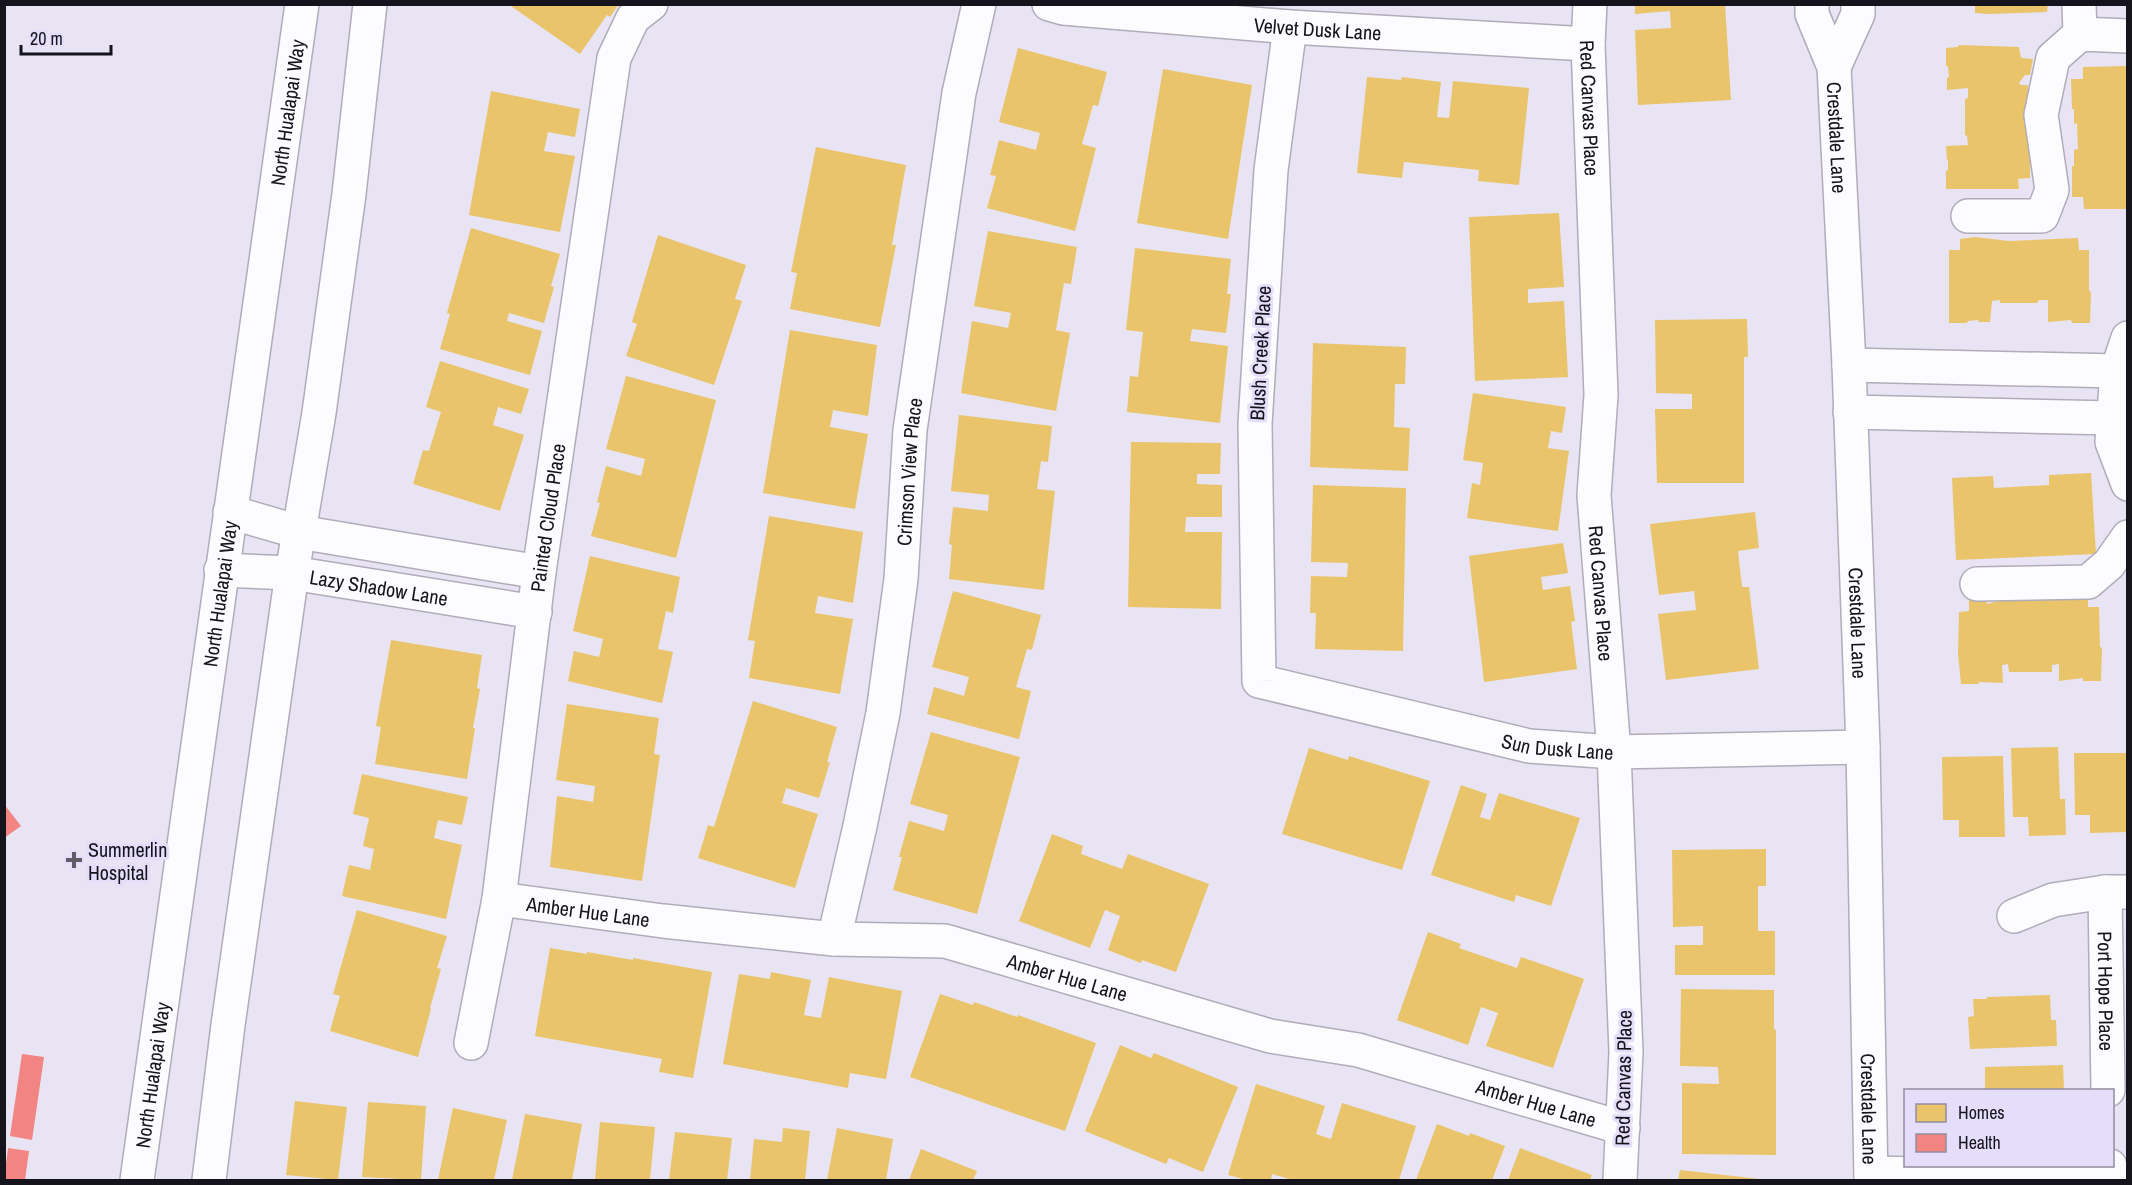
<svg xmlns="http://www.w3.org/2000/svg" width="2132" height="1185" viewBox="0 0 2132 1185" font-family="'Archivo Narrow',sans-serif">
  <rect width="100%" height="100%" fill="#e8e4f4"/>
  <path fill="#e9c46a" d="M508 4H619L610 17 607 15 580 54Z
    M1635 4H1725L1731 100 1638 105 1635 30 1671 28 1670 11 1635 14Z
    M1975 4H2048L2047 12 1989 14 1975 13Z
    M1959 45 2019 47 2021 58 2033 59 2030 75H2025L2019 83 2021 85H2028L2026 129 2028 130V146L2030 147V178L2018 179 2019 189H1946V171L1948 170V160H1947L1946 146 1968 145 1967 136 1965 135V99L1968 98V88L1947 90V78L1949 77 1948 66H1946V48L1958 47Z
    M1018 48 1107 72 1098 106 1093 105 1082 144 1096 148 1075 231 987 208 996 176 990 175 999 140 1036 150 1040 133 999 122Z
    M2128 66V209H2084L2083 197H2072V166H2074V150L2078 149 2077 123 2074 124V109H2072L2071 79H2083V67Z
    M1163 69 1252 85 1228 239 1137 223Z
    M1367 77 1401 80 1402 77 1441 82 1437 117 1449 118 1453 81 1529 88 1519 185 1478 181 1479 170 1404 162 1402 178 1357 173Z
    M491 91 580 109 575 137 548 132 544 151 575 156 560 232 469 215Z
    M816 147 906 165 892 245H896L880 327 790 309 797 273 791 272Z
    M1559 213 1564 287 1528 289V303L1564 301 1568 377 1475 381 1469 217Z
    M471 228 560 254 551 286 554 287 544 323 509 313 507 321 542 331 530 375 440 349 450 314 447 313Z
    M988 231 1077 247 1071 284 1064 283 1056 330 1070 333 1056 411 961 393 972 321 1008 328 1011 313 974 306Z
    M658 235 746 265 735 299 742 301 714 385 626 356 637 324 632 322Z
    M1975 237 2009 241 2078 238 2079 250H2089V290L2091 293 2090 323H2072L2071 320 2048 322V300H2039L2037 303H2000V300L1992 301 1990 322H1979L1978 320 1968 321 1967 323H1949V250H1960V239Z
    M1135 248 1231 259 1227 294H1231L1226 333 1192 329 1190 341 1228 346 1220 423 1127 412 1130 376 1138 377 1143 332 1126 330Z
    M1747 319 1748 357H1744V483H1657L1655 409H1692V394L1656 393 1655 320Z
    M790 330 877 345 868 416 833 410 830 427 868 434 855 509 763 493Z
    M1313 343 1406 347 1405 384H1395L1394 427 1410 428 1408 471 1310 467Z
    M440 361 529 389 521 414 498 407 493 425 524 435 500 511 413 484 423 450 429 451 441 412 426 407Z
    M626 376 716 400 676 558 591 536 600 503 597 502 606 466 641 476 645 459 606 449Z
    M1473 393 1566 407 1562 433 1551 431 1548 448 1569 451 1558 531 1467 518 1472 483 1480 485 1483 463 1463 460Z
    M959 415 1052 426 1048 462 1041 461 1037 489 1055 491 1044 590 949 579 952 545 949 544 953 507 988 511 989 495 951 491Z
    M1131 442 1221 443 1220 474H1197V484L1222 485V517H1186L1185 532H1222L1221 609 1128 607Z
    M2091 473 2096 554 1956 560 1952 478 1993 476 1994 488 2049 485V475Z
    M1313 485 1406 488 1403 651 1315 649 1316 613H1310L1311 576 1347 577 1348 563 1311 562Z
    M1755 512 1759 548 1738 551 1742 587H1749L1759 669 1666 680 1658 614 1696 610 1694 591 1659 595 1650 524Z
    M769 516 863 532 853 603 818 596 815 613 853 619 840 694 749 678 755 641 748 640Z
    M1563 543 1568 573 1541 577 1543 590 1570 586 1575 621 1571 622 1577 669 1484 682 1469 556Z
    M590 556 680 577 673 613 666 611 658 649 673 652 662 703 568 681 574 651 599 657 603 639 573 631Z
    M953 591 1041 615 1032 650 1027 649 1016 687 1031 691 1019 739 927 714 934 687 964 696 969 677 932 667Z
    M2088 597V607H2099L2100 647 2102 648 2101 681H2083V678L2059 681V664L2052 665V672H2009L2008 664 2002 665 2003 683 1979 682V684H1961L1958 653 1959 612 1969 611V600L1986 599 1987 604 2002 600 2021 599 2024 601Z
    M391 640 482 655 477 688 480 689 473 728H475L467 779 375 764 381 727 376 726Z
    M753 701 837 727 827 762H830L819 798 786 788 782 803 818 814 795 888 698 858 708 825 714 827Z
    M567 704 659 718 654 754 660 755 642 881 550 867 557 796 593 802 595 786 556 780Z
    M931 732 1020 757 977 914 893 890 902 857H899L909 821 944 831 948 815 910 804Z
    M2058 747 2060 799H2065L2066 835 2029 836 2028 817H2013L2011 748Z
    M1309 748 1348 760 1349 756 1430 781 1402 870 1282 834Z
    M2074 753H2128V832L2090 833V815H2075Z
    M2003 756 2005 837H1959V820H1943L1942 757Z
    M362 774 468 797 462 825 438 820 434 838 462 845 446 919 342 896 349 865 370 870 374 849 363 846 369 818 353 814Z
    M1461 785 1487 794 1480 817 1490 820 1499 793 1580 818 1551 906 1516 895 1514 902 1431 875Z
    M1052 834 1083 846 1081 854 1122 869 1128 854 1209 884 1176 972 1142 960 1141 963 1108 950 1120 916 1105 910 1090 948 1019 921Z
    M1766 849V886H1758V931H1775V975H1675V945H1703V926L1673 927 1672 850Z
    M357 910 447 936 437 968 441 969 430 1008 431 1009 418 1057 330 1031 340 996 333 994Z
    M1428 932 1461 944 1459 948 1517 968 1521 957 1584 979 1553 1068 1486 1046 1498 1013 1481 1007 1468 1045 1397 1020Z
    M550 948 587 954V952L633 960V958L712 972 693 1078 659 1072 662 1059 535 1036Z
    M771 972 811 980 804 1015 821 1018 829 977 902 991 886 1079 850 1073 848 1088 723 1064 739 974 770 979Z
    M1681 989 1774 990V1029L1776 1030V1155L1682 1154V1083L1719 1084 1718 1067 1680 1066Z
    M940 994 973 1005 974 1002 1017 1017 1018 1015 1096 1043 1065 1131 910 1077Z
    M2050 995 2051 1020H2056L2057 1046 1970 1049 1968 1017 1974 1016 1973 999H1987V997Z
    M1120 1045 1151 1058 1154 1053 1238 1087 1203 1172 1169 1158 1166 1164 1085 1131Z
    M2063 1065 2064 1090H1985V1067Z
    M1256 1084 1325 1106 1316 1134 1331 1139 1342 1103 1416 1126 1399 1180H1293L1272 1174 1271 1180H1247L1228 1175Z
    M295 1101 347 1107 338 1180 286 1175Z
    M368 1102 426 1106 421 1180 362 1177Z
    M453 1108 507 1120 494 1180H438Z
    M525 1114 582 1124 572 1180H512Z
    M600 1122 655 1127 650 1180H595Z
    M1437 1124 1469 1136 1470 1133 1505 1146 1492 1180H1416Z
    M783 1128 810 1131 805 1180H750L754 1139 782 1142Z
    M837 1128 893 1139 886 1180H827Z
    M675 1132 732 1138 727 1180H669Z
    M1520 1148 1592 1175 1590 1180H1508Z
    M921 1149 977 1171 973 1180H909Z
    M1680 1170 1760 1179V1180H1678Z"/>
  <path fill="#f28482" d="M4 804 21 826 4 838Z
    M22 1054 44 1057 32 1140 10 1136Z
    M8 1148 29 1151 25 1180H4Z"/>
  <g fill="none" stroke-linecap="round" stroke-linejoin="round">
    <g stroke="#b0acb9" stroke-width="36">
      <g id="minor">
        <path id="s1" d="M1049 4 1063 8 1290 27 1588 44"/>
        <path id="s2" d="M1590 4 1588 44 1601 395 1594 495 1614 752 1626 1052 1620 1180"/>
        <path d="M2079 4 2080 34"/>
        <path id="s3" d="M1290 27 1271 170 1255 424 1259 681 1529 746 1614 752 1863 747"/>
        <path d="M1968 216H2042L2052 190 2041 115 2053 58 2080 34 2128 36"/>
        <path d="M2128 338 2117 371 2112 442 2128 484"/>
        <path d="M1849 365 2117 371"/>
        <path d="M1850 412 2112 418"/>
        <path d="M230 512 299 532 539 572"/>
        <path id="s4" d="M221 570 292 573 535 612"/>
        <path d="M1977 584 2088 582 2109 564 2128 537"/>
        <path id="s5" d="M2105 892 2108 1090"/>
        <path id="s6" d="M499 899 663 921 834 939 945 941 1270 1036 1358 1050 1623 1128"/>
        <path d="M2014 916 2053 900 2105 892H2125"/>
        <path id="s7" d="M834 939 860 826 883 713 901 579 910 430 959 93 979 4"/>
        <path id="s8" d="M471 1043 499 899 539 572 614 58 633 18 651 4"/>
        <path d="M2110 1166V1180"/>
        <path d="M1871 1173 2077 1177 2083 1180"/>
      </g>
    </g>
    <g stroke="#b0acb9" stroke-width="36">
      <g id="tertiary">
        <path id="s9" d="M1812 4V14L1834 67 1849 365 1863 747 1871 1180"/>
        <path d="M1834 67 1858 14V4"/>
      </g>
    </g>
    <g stroke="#b0acb9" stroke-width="36">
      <g id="secondary">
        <path id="s10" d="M137 1180 302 4"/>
        <path d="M209 1180 228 1025 292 573 319 413 349 194 370 4"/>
      </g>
    </g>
    <use href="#minor" stroke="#fcfbfd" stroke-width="33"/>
    <use href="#tertiary" stroke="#fcfbfd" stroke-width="33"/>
    <use href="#secondary" stroke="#fcfbfd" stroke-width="33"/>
  </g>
  <path fill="#5f5c68" stroke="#e5defa" stroke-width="2" d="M71 851h6v6h6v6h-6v6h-6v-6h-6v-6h6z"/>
  <g text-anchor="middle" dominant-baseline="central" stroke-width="6" stroke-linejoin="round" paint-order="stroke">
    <g font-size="20" fill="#15131c" stroke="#e5defa">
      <text stroke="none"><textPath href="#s1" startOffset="270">Velvet Dusk Lane</textPath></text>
      <text stroke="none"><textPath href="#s2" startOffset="104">Red Canvas Place</textPath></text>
      <text stroke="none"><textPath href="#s10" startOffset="1078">North Hualapai Way</textPath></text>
      <text stroke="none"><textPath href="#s9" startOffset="138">Crestdale Lane</textPath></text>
      <text transform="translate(1260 353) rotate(-87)">Blush Creek Place</text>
      <text stroke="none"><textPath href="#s7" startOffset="474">Crimson View Place</textPath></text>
      <text stroke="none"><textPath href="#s8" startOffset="531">Painted Cloud Place</textPath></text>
      <text stroke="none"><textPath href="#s4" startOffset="159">Lazy Shadow Lane</textPath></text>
      <text stroke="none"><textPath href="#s10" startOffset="592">North Hualapai Way</textPath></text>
      <text stroke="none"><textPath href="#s2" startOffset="590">Red Canvas Place</textPath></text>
      <text stroke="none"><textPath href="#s9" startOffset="624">Crestdale Lane</textPath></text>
      <text stroke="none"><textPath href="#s3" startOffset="962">Sun Dusk Lane</textPath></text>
      <text stroke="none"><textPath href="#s6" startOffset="90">Amber Hue Lane</textPath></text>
      <text stroke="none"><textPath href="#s6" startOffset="576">Amber Hue Lane</textPath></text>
      <text stroke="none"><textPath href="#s5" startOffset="99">Port Hope Place</textPath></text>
      <text stroke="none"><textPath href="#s10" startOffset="106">North Hualapai Way</textPath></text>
      <text transform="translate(1623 1078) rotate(-89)">Red Canvas Place</text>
      <text stroke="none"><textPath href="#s6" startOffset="1062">Amber Hue Lane</textPath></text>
      <text stroke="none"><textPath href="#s9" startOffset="1110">Crestdale Lane</textPath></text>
    </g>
    <g font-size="20" fill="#15131c" stroke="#e5defa" text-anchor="start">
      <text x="88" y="849">Summerlin<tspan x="88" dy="23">Hospital</tspan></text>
    </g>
  </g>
  <rect width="2132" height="1185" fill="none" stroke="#15131c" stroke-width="12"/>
  <rect x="1904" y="1089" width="210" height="78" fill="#e5defa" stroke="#928da1" stroke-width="1.5"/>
  <rect x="1916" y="1104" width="30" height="18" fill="#e9c46a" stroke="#928da1" stroke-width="1.5"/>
  <text x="1958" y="1119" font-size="18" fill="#15131c">Homes</text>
  <rect x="1916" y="1134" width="30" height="18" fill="#f28482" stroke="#928da1" stroke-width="1.5"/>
  <text x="1958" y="1149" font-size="18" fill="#15131c">Health</text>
  <path d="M21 45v9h90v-9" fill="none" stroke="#15131c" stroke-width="3"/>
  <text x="30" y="45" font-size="18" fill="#15131c" stroke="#e5defa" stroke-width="4.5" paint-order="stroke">20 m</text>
</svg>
